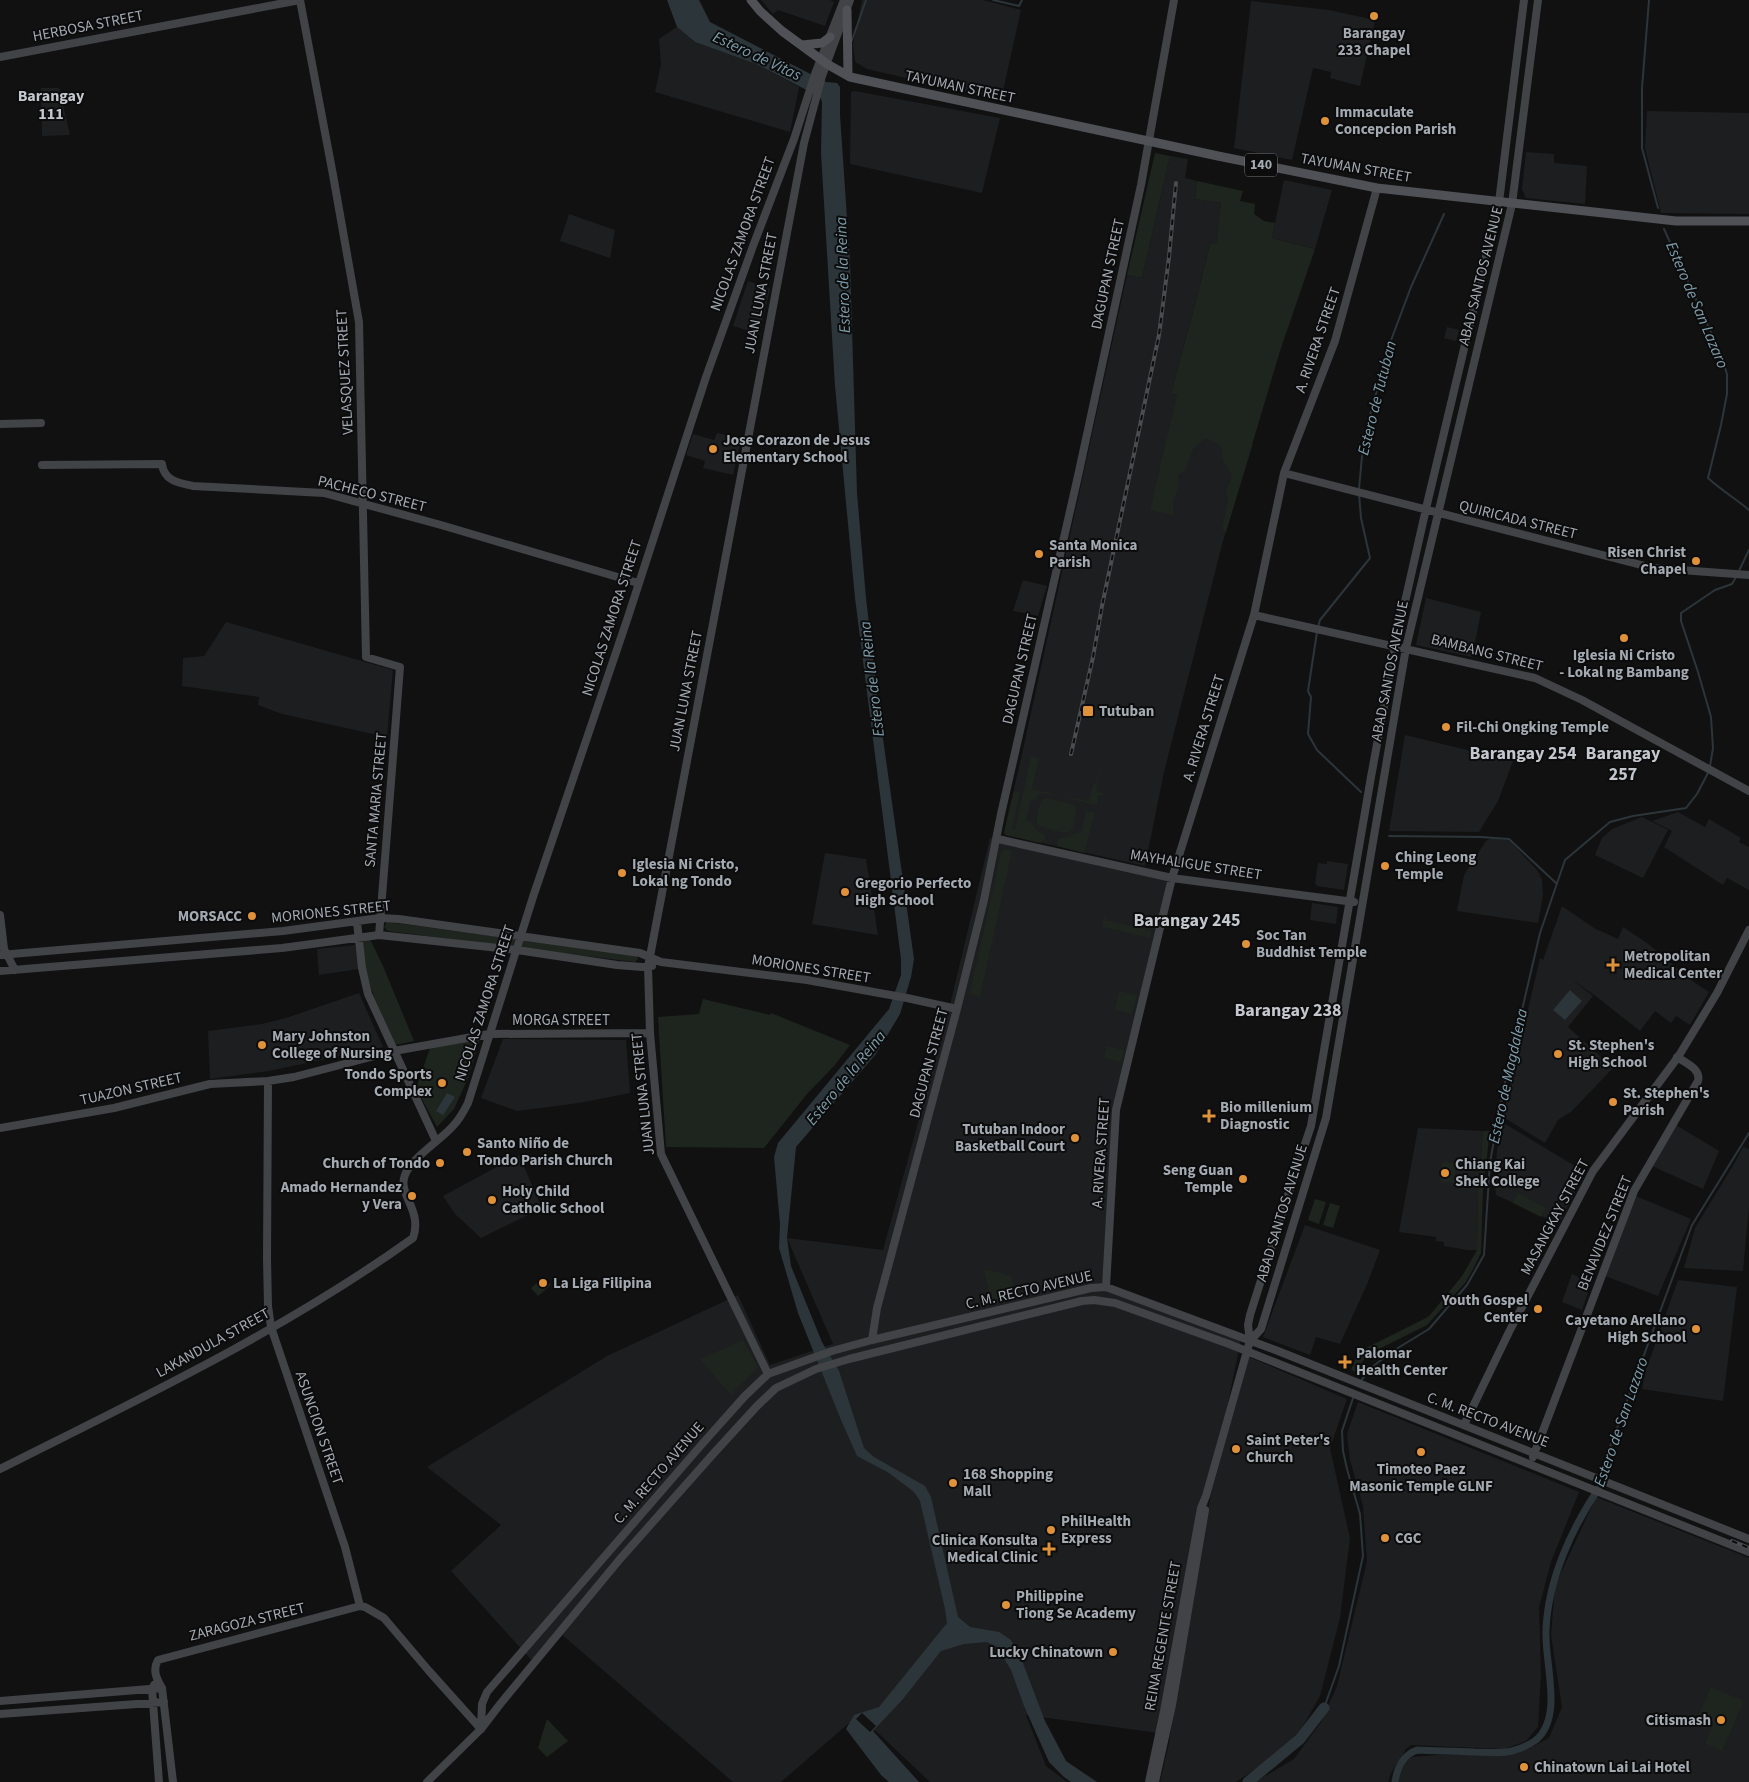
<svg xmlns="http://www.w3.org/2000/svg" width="1749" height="1782" viewBox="0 0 1749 1782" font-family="'Source Sans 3',sans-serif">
  <rect width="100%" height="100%" fill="#111112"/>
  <path fill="#1d1e1f" d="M761 0H830L834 2 825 26 778 10 773 14Z
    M862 0H983L1021 10 1001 100 867 69 855 62 853 45Z
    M1251 1 1329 10 1375 20 1360 86 1330 78 1331 72 1313 68 1292 160 1234 148Z
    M677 27 695 42 756 64 799 87 790 132 655 92 661 64 659 39Z
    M41 88H59L70 135 42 136Z
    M855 91 1000 118 982 193 850 164 851 92Z
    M1647 111 1749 113V214L1661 213 1645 148Z
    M1526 152 1554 154V163L1587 166 1585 204 1526 198 1522 189Z
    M1170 156 1188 159 1185 178 1197 181 1195 199 1221 203 1216 245 1210 244 1197 297 1171 393 1177 395 1253 444 1223 541 1164 772 1145 866 1006 835 1004 832 1022 754 1127 275 1142 278Z
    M1284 180 1332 190 1315 249 1272 238Z
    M569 214 615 230 610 258 560 241Z
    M748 281 770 289 759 334 733 326Z
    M1447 327 1459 330 1456 341 1444 338Z
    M717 433 741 439 733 475 703 468 705 461 686 455 693 434 714 440Z
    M1023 580 1047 586 1038 616 1013 611Z
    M1426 598 1481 612 1472 657 1416 645Z
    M226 622 393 670 387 737 282 714 258 705 259 697 182 686 183 658 204 656Z
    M1405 735 1513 761 1498 801 1479 832 1389 831Z
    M1678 812 1705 827 1709 819 1741 838 1739 842 1749 847V890L1727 878 1723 885 1664 847 1672 831 1652 821Z
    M1642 817 1668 830 1643 878 1595 855 1602 838 1612 829Z
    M990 838 1170 879 1116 1101 1105 1287 1242 1334 1178 1650 1166 1734 1026 1715 1046 1766 1067 1782H930L877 1732 856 1717 781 1782H733L560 1633 534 1663 451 1571 501 1525 427 1467 607 1356 738 1295 770 1365 833 1344 787 1238 883 1250 948 1013Z
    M1491 838 1507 840 1511 842 1537 870 1542 879 1543 896 1538 923 1457 911 1464 875 1486 841Z
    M825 853 866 859 878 935 812 924Z
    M1327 861 1348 864 1344 890 1317 886 1315 883 1318 863 1327 864Z
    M1312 903 1338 907 1336 924 1310 920Z
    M1562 906 1594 928 1618 939 1623 927 1647 943 1695 983 1709 992 1690 1025 1676 1016 1671 1023 1655 1011 1640 1031 1597 997 1571 979 1593 996 1568 1027 1613 1068 1571 1112 1558 1120 1545 1143 1503 1117 1540 958 1543 960Z
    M355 945 359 969 319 975 317 949Z
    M359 993 383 1047 269 1071 210 1079 208 1031 262 1024 286 1018Z
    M503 1039 626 1040 630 1093 579 1103 517 1111 481 1098Z
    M1502 1122 1585 1172 1559 1224 1496 1195 1495 1185 1497 1150Z
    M1676 1125 1719 1151 1703 1189 1652 1166Z
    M1418 1128 1483 1131 1478 1192 1477 1250H1468L1444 1246V1242L1436 1241V1237L1399 1232Z
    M1743 1147 1749 1149V1207L1743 1271 1684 1268 1695 1228 1734 1164Z
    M519 1155 542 1208 481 1238 455 1214 443 1196Z
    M1636 1196 1691 1219 1658 1296 1605 1276Z
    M1305 1225 1380 1250 1368 1282 1340 1344 1316 1337 1310 1355 1263 1337Z
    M1572 1274 1591 1283 1582 1310 1562 1302Z
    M1678 1280 1737 1287 1723 1401 1642 1389 1646 1370Z
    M1249 1357 1347 1399 1330 1448 1350 1538 1340 1618 1320 1696 1297 1737 1261 1765 1236 1782H1160L1169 1743 1188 1609 1212 1490Z
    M1358 1402 1579 1492 1551 1562 1539 1607 1541 1674 1538 1727 1526 1741 1505 1749 1411 1745 1406 1749 1391 1773 1388 1782H1255L1294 1759 1321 1722 1337 1686 1367 1561 1363 1506 1350 1460 1347 1434Z
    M1596 1497 1749 1558V1782H1398L1400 1772 1406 1761 1412 1757 1437 1755H1505L1528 1749 1549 1738 1562 1707 1551 1635 1555 1586Z"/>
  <path fill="#1e251e" d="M1155 153 1170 156 1142 278 1127 275Z
    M1197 181 1243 191 1240 201 1255 204 1254 214 1264 221 1275 223 1272 238 1315 249 1280 351 1226 532 1222 529 1228 500 1226 489C1235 475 1232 476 1224 463 1222 459 1222 451 1221 446L1209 439H1204L1196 446 1192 451 1185 470 1178 475 1179 486 1173 501V515L1150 510 1177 395 1171 393 1197 297 1210 244H1216L1221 203 1195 199Z
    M1031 756 1039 758 1032 789 1055 794 1054 795 1041 793 1038 795 1036 800 1031 799 1026 821 1031 822 1036 830 1045 835V840L1040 843 1006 835 1004 833 1014 791 1020 792 1012 829 1015 830Z
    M1099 771 1100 772 1096 791 1104 793 1103 796 1099 795 1097 805 1067 798V797L1089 801 1093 784H1096Z
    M1045 798 1072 804 1076 806V810C1075 815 1075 825 1071 830 1067 836 1042 828 1037 824 1036 817 1038 803 1045 798Z
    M1086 811 1095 813 1084 853 1058 846 1057 843 1059 838 1069 837 1076 833H1081Z
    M1006 849 1012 851 980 997 972 995 970 992 1001 852Z
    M1104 917H1106L1105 920 1152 931 1150 938 1102 927Z
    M387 922 515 939 512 947 388 931 384 927Z
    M370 939 383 966 414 1041 395 1045 374 997 365 968 363 941Z
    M523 940 636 954 638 959 635 962 521 948Z
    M1119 991 1137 995 1132 1014 1115 1010Z
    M703 999 770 1015 771 1013 850 1045 835 1065 807 1094 764 1148 666 1147 658 1017 699 1014Z
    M480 1039 468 1078 454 1109 437 1127 416 1088 430 1048Z
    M1107 1046 1124 1050 1121 1062 1104 1058Z
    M1483 1131H1490L1483 1190 1481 1253 1472 1271 1465 1283 1427 1325 1383 1347 1364 1359 1356 1372 1351 1370 1356 1358 1362 1350 1426 1318 1430 1315 1462 1276 1477 1250 1478 1192Z
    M1442 1162 1456 1163 1455 1183 1441 1182Z
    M1518 1193 1546 1208 1541 1217 1513 1203Z
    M1315 1199 1326 1202 1319 1224 1308 1220Z
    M1330 1203 1340 1206 1333 1228 1323 1225Z
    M986 1269 1011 1276 1015 1292 1014 1295 991 1301 984 1270Z
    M544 1277 551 1285 538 1296 531 1288Z
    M743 1340 758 1367 731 1395 700 1359Z
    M1711 1687 1744 1701 1722 1751 1705 1743 1714 1723 1698 1716Z
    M547 1719 568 1741 547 1757 538 1748Z"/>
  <path fill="#2c353a" d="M667 0H699L710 22 826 82 837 83 840 87V115L850 262 857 493 866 598 879 710 914 959 911 977 900 1014 876 1054 796 1147 787 1238 791 1266 822 1342 839 1371 864 1448 874 1457 925 1486 931 1497 958 1617 970 1627 999 1632 1011 1640 1021 1658 1045 1721 1066 1761 1097 1782H1071L1064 1777 1049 1762 1024 1706 1011 1670 997 1647 987 1642 964 1644 941 1651 903 1699 873 1731 919 1782H889L881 1775 846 1729 854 1715 879 1707 947 1623 945 1609 920 1501 914 1492 889 1473 857 1456 841 1420 798 1313 779 1248 780 1224 774 1157 778 1143 889 1009 901 975V959L855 598 835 386 821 153 822 102 820 97 756 64 695 42 677 27Z
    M1570 990 1582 1001 1565 1020 1553 1010Z
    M447 1093 455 1097 443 1115 436 1111Z"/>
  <path fill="#111112" d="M862 1713 876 1726 870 1732 856 1719Z"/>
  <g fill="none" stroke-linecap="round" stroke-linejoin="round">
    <path stroke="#2c353a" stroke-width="2" d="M993 0 1019 6 1022 0
      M1649 0 1642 88V148L1658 208
      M851 43 866 0
      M1664 229 1720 352 1727 374V394L1721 425 1708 478C1721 490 1736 499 1749 510
      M1359 489 1362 456 1369 419 1390 343 1411 287 1444 214
      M1738 573 1749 550
      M1318 627 1320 620 1370 558 1361 518 1359 494
      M1317 632 1308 691 1311 697 1308 734 1317 750 1361 792
      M1710 766 1713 748 1711 717 1698 672 1681 621V613L1715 590 1732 584 1736 577
      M1389 836 1481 837 1509 839 1556 883
      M1360 1382 1372 1367 1393 1351 1429 1329 1467 1285 1484 1255 1490 1162 1504 1087 1540 933 1565 860 1610 822 1633 816 1686 808 1697 794 1709 771
      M1602 1478 1610 1447 1692 1225 1749 1133
      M1324 1708 1339 1666 1363 1556 1360 1514 1347 1469 1343 1451 1342 1431 1354 1395"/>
    <path stroke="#2c353a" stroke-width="7" d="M1395 1782C1397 1768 1403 1755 1417 1750 1436 1751 1455 1751 1474 1752 1486 1752 1500 1754 1512 1751 1520 1749 1529 1745 1536 1740 1564 1716 1544 1662 1546 1630 1548 1579 1572 1527 1601 1485"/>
    <path stroke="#2c353a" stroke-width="11" d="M1248 1782 1300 1739 1324 1708"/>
    <path stroke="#414347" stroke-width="8" d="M300 0 333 175 359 322 366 657 400 667 379 935
      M0 57 300 0
      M0 424 41 423
      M42 465 162 464C164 481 179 483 193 486L324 493 441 525 638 583
      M1284 473 1653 568 1749 575
      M1254 615 1535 678 1582 700 1749 791
      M998 839 1172 878 1354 902
      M0 915 4 949 15 970
      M357 922 362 968 368 994 436 1141
      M0 955 283 931 380 918 399 919 640 953 661 962 807 980 907 998 957 1009
      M0 971 282 948 379 935 517 950 617 965 642 967 652 966
      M268 1081 267 1259 268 1306 271 1327 345 1547 360 1606 365 1607 384 1618 429 1671 481 1729
      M0 1128 114 1108 210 1084 268 1081 294 1077 394 1051 489 1034 650 1033
      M1106 1287 1116 1110 1172 878 1254 615 1284 473 1335 341 1377 188
      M872 1340 877 1308 957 1009 984 900 1001 814 1078 476 1141 185 1174 0
      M1250 1341 1248 1325 1250 1315 1290 1189 1311 1126 1371 777 1395 646 1428 500 1499 202 1524 0
      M768 1374 661 1154 650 1033 648 967 804 143 822 76 850 0
      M1464 1425 1509 1332 1593 1171 1678 1057 1717 993 1749 930
      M1533 1457 1634 1191 1698 1081C1701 1069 1686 1063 1677 1057
      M0 1469C141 1398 285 1330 413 1238 423 1210 397 1194 405 1175 411 1158 441 1140 453 1126 460 1119 464 1111 468 1103L533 897 628 617 706 377 753 246 794 139 815 74 844 0
      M154 1685 152 1689 159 1782
      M0 1701 162 1688
      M0 1714 164 1702
      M481 1729 482 1704 487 1692 703 1443 744 1397 768 1374 832 1351 872 1340 1091 1288 1106 1287 1278 1351 1749 1539
      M173 1782 162 1688C157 1680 152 1670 158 1660L360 1606
      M427 1782 481 1729 501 1703 620 1559 714 1453 757 1406 776 1388 816 1369 849 1359 1082 1301 1094 1300 1115 1303 1229 1344 1749 1552
      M1149 1782 1164 1711 1201 1508 1206 1496 1247 1351 1250 1341 1261 1329 1326 1118 1406 648 1512 204 1538 0
      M1155 1782 1172 1705 1205 1510"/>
    <path stroke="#4f5156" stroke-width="9" d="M751 0 760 11 782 31 827 64 850 77 887 85 1218 156 1377 188 1676 221H1749
      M847 10 848 75
      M802 45 822 43 830 37"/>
    <g stroke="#4a4c50" stroke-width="4">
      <path id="rail" d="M1071 754 1093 657 1102 606 1159 335 1169 257 1176 183
        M1732 1541 1749 1548"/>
    </g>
    <use href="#rail" stroke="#0c0c0d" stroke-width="2" stroke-dasharray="5.5" stroke-linecap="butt"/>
  </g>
  <g fill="#e0923b" stroke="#0c0c0d" stroke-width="2">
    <circle cx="1374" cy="16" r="5"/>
    <circle cx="1325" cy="121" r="5"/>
    <circle cx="713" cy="449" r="5"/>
    <circle cx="1039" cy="554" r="5"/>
    <circle cx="1696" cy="561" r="5"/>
    <circle cx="1624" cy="638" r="5"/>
    <rect x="1082" y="705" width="12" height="12" rx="2.5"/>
    <circle cx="1446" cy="727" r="5"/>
    <circle cx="1385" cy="866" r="5"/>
    <circle cx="622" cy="873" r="5"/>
    <circle cx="845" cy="892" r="5"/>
    <circle cx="252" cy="916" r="5"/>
    <circle cx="1246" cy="944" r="5"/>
    <path d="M1610.5 957.5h5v5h5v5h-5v5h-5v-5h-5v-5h5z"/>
    <circle cx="262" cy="1045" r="5"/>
    <circle cx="1558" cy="1054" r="5"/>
    <circle cx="442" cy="1083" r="5"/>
    <circle cx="1613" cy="1102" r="5"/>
    <path d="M1206.5 1108.5h5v5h5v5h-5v5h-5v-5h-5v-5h5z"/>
    <circle cx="1075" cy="1138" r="5"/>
    <circle cx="467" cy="1152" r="5"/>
    <circle cx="440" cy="1163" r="5"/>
    <circle cx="1445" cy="1173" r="5"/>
    <circle cx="1243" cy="1179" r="5"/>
    <circle cx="412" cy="1196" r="5"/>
    <circle cx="492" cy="1200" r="5"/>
    <circle cx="543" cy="1283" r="5"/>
    <circle cx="1538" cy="1309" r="5"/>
    <circle cx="1696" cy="1329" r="5"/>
    <path d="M1342.5 1354.5h5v5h5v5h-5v5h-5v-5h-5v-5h5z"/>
    <circle cx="1236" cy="1449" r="5"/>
    <circle cx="1421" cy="1452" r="5"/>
    <circle cx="953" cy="1483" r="5"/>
    <circle cx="1051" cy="1530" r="5"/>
    <circle cx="1385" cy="1538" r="5"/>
    <path d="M1046.5 1541.5h5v5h5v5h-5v5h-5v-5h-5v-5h5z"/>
    <circle cx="1006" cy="1605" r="5"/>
    <circle cx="1113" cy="1652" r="5"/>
    <circle cx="1721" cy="1720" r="5"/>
    <circle cx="1524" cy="1767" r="5"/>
  </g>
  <g text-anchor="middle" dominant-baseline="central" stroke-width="4" stroke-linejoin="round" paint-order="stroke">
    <rect fill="#0c0c0d" stroke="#767b80" stroke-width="1" x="1245" y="153.5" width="32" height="23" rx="4"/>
    <g font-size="14" font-weight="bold" fill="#a4aab2">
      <text x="1261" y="165">140</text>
    </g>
    <g font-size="15" fill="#a4aab2" stroke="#0c0c0d">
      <text transform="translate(88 26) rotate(-11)">HERBOSA STREET</text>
      <text transform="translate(960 87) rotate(12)">TAYUMAN STREET</text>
      <text transform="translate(1356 168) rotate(10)">TAYUMAN STREET</text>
      <text transform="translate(743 234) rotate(-70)">NICOLAS ZAMORA STREET</text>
      <text transform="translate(1108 274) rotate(-78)">DAGUPAN STREET</text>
      <text transform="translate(1481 276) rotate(-76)">ABAD SANTOS AVENUE</text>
      <text transform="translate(761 293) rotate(-79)">JUAN LUNA STREET</text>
      <text transform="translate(1318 340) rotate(-71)">A. RIVERA STREET</text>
      <text transform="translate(345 372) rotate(-93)">VELASQUEZ STREET</text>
      <text transform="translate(372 494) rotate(14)">PACHECO STREET</text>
      <text transform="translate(1518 520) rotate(14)">QUIRICADA STREET</text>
      <text transform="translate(612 618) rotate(-72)">NICOLAS ZAMORA STREET</text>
      <text transform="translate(1487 653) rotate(14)">BAMBANG STREET</text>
      <text transform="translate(1020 669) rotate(-77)">DAGUPAN STREET</text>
      <text transform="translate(1390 671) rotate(-79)">ABAD SANTOS AVENUE</text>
      <text transform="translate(686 691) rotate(-79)">JUAN LUNA STREET</text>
      <text transform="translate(1204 728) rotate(-73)">A. RIVERA STREET</text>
      <text transform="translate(376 800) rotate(-85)">SANTA MARIA STREET</text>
      <text transform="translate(1196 865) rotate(9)">MAYHALIGUE STREET</text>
      <text transform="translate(331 912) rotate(-6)">MORIONES STREET</text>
      <text transform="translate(811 969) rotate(9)">MORIONES STREET</text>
      <text transform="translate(485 1003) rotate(-72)">NICOLAS ZAMORA STREET</text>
      <text x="561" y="1020">MORGA STREET</text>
      <text transform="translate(929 1063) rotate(-75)">DAGUPAN STREET</text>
      <text transform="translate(131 1089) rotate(-13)">TUAZON STREET</text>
      <text transform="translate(643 1094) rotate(-96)">JUAN LUNA STREET</text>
      <text transform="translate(1101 1153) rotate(-86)">A. RIVERA STREET</text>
      <text transform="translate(1282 1213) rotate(-73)">ABAD SANTOS AVENUE</text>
      <text transform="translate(1555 1217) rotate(-62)">MASANGKAY STREET</text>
      <text transform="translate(1605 1233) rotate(-68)">BENAVIDEZ STREET</text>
      <text transform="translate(1029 1290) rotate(-13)">C. M. RECTO AVENUE</text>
      <text transform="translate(213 1343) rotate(-29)">LAKANDULA STREET</text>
      <text transform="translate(1488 1420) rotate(21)">C. M. RECTO AVENUE</text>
      <text transform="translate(319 1428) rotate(71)">ASUNCION STREET</text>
      <text transform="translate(659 1473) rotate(-49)">C. M. RECTO AVENUE</text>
      <text transform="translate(247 1622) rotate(-14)">ZARAGOZA STREET</text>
      <text transform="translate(1163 1636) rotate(-80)">REINA REGENTE STREET</text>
    </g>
    <g font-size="15" font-weight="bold" fill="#a4aab2" stroke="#0c0c0d" text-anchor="start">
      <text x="1374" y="33" text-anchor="middle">Barangay<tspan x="1374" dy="17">233 Chapel</tspan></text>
      <text x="1335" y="112">Immaculate<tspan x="1335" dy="17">Concepcion Parish</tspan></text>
      <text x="723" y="440">Jose Corazon de Jesus<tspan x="723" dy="17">Elementary School</tspan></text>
      <text x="1049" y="545">Santa Monica<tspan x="1049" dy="17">Parish</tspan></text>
      <text x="1686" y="552" text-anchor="end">Risen Christ<tspan x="1686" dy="17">Chapel</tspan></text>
      <text x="1624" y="655" text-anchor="middle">Iglesia Ni Cristo<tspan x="1624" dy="17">- Lokal ng Bambang</tspan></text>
      <text x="1099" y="711">Tutuban</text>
      <text x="1456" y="727">Fil-Chi Ongking Temple</text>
      <text x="1395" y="857">Ching Leong<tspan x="1395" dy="17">Temple</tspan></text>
      <text x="632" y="864">Iglesia Ni Cristo,<tspan x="632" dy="17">Lokal ng Tondo</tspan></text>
      <text x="855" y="883">Gregorio Perfecto<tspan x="855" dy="17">High School</tspan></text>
      <text x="242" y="916" text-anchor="end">MORSACC</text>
      <text x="1256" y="935">Soc Tan<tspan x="1256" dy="17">Buddhist Temple</tspan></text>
      <text x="1624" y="956">Metropolitan<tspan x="1624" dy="17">Medical Center</tspan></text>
      <text x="272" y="1036">Mary Johnston<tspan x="272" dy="17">College of Nursing</tspan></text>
      <text x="1568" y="1045">St. Stephen's<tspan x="1568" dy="17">High School</tspan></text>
      <text x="432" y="1074" text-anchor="end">Tondo Sports<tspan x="432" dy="17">Complex</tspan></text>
      <text x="1623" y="1093">St. Stephen's<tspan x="1623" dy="17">Parish</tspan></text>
      <text x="1220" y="1107">Bio millenium<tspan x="1220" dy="17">Diagnostic</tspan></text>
      <text x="1065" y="1129" text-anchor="end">Tutuban Indoor<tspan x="1065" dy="17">Basketball Court</tspan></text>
      <text x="477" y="1143">Santo Niño de<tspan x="477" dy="17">Tondo Parish Church</tspan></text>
      <text x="430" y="1163" text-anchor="end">Church of Tondo</text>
      <text x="1455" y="1164">Chiang Kai<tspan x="1455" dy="17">Shek College</tspan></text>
      <text x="1233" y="1170" text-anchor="end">Seng Guan<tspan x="1233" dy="17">Temple</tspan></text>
      <text x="402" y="1187" text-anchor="end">Amado Hernandez<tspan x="402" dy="17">y Vera</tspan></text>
      <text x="502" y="1191">Holy Child<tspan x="502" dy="17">Catholic School</tspan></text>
      <text x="553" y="1283">La Liga Filipina</text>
      <text x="1528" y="1300" text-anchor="end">Youth Gospel<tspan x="1528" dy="17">Center</tspan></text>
      <text x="1686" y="1320" text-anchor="end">Cayetano Arellano<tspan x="1686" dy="17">High School</tspan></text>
      <text x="1356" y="1353">Palomar<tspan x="1356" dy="17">Health Center</tspan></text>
      <text x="1246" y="1440">Saint Peter's<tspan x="1246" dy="17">Church</tspan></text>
      <text x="1421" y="1469" text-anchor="middle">Timoteo Paez<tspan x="1421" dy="17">Masonic Temple GLNF</tspan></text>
      <text x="963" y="1474">168 Shopping<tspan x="963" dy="17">Mall</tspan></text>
      <text x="1061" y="1521">PhilHealth<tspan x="1061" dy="17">Express</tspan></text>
      <text x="1395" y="1538">CGC</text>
      <text x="1038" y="1540" text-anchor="end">Clinica Konsulta<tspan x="1038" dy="17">Medical Clinic</tspan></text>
      <text x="1016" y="1596">Philippine<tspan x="1016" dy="17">Tiong Se Academy</tspan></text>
      <text x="1103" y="1652" text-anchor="end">Lucky Chinatown</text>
      <text x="1711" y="1720" text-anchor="end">Citismash</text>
      <text x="1534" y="1767">Chinatown Lai Lai Hotel</text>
    </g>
    <g font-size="16" font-style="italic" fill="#7d9caa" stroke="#0c0c0d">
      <text transform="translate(757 56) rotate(25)">Estero de Vitas</text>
      <text transform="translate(843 275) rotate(-92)">Estero de la Reina</text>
      <text transform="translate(1697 305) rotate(67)">Estero de San Lazaro</text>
      <text transform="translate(1377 398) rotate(-76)">Estero de Tutuban</text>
      <text transform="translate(872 679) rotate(-97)">Estero de la Reina</text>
      <text transform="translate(1508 1076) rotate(-78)">Estero de Magdalena</text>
      <text transform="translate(846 1078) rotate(-51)">Estero de la Reina</text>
      <text transform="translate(1621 1422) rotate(-71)">Estero de San Lazaro</text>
    </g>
    <g font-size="16" font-weight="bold" fill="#c4c8ce" stroke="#0c0c0d">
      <text x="51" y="96">Barangay<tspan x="51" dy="18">111</tspan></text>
    </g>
    <g font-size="18" font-weight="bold" fill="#c4c8ce" stroke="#0c0c0d">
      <text x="1523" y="753">Barangay 254</text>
      <text x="1623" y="753">Barangay<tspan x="1623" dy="21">257</tspan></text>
      <text x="1187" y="920">Barangay 245</text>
      <text x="1288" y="1010">Barangay 238</text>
    </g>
  </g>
</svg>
